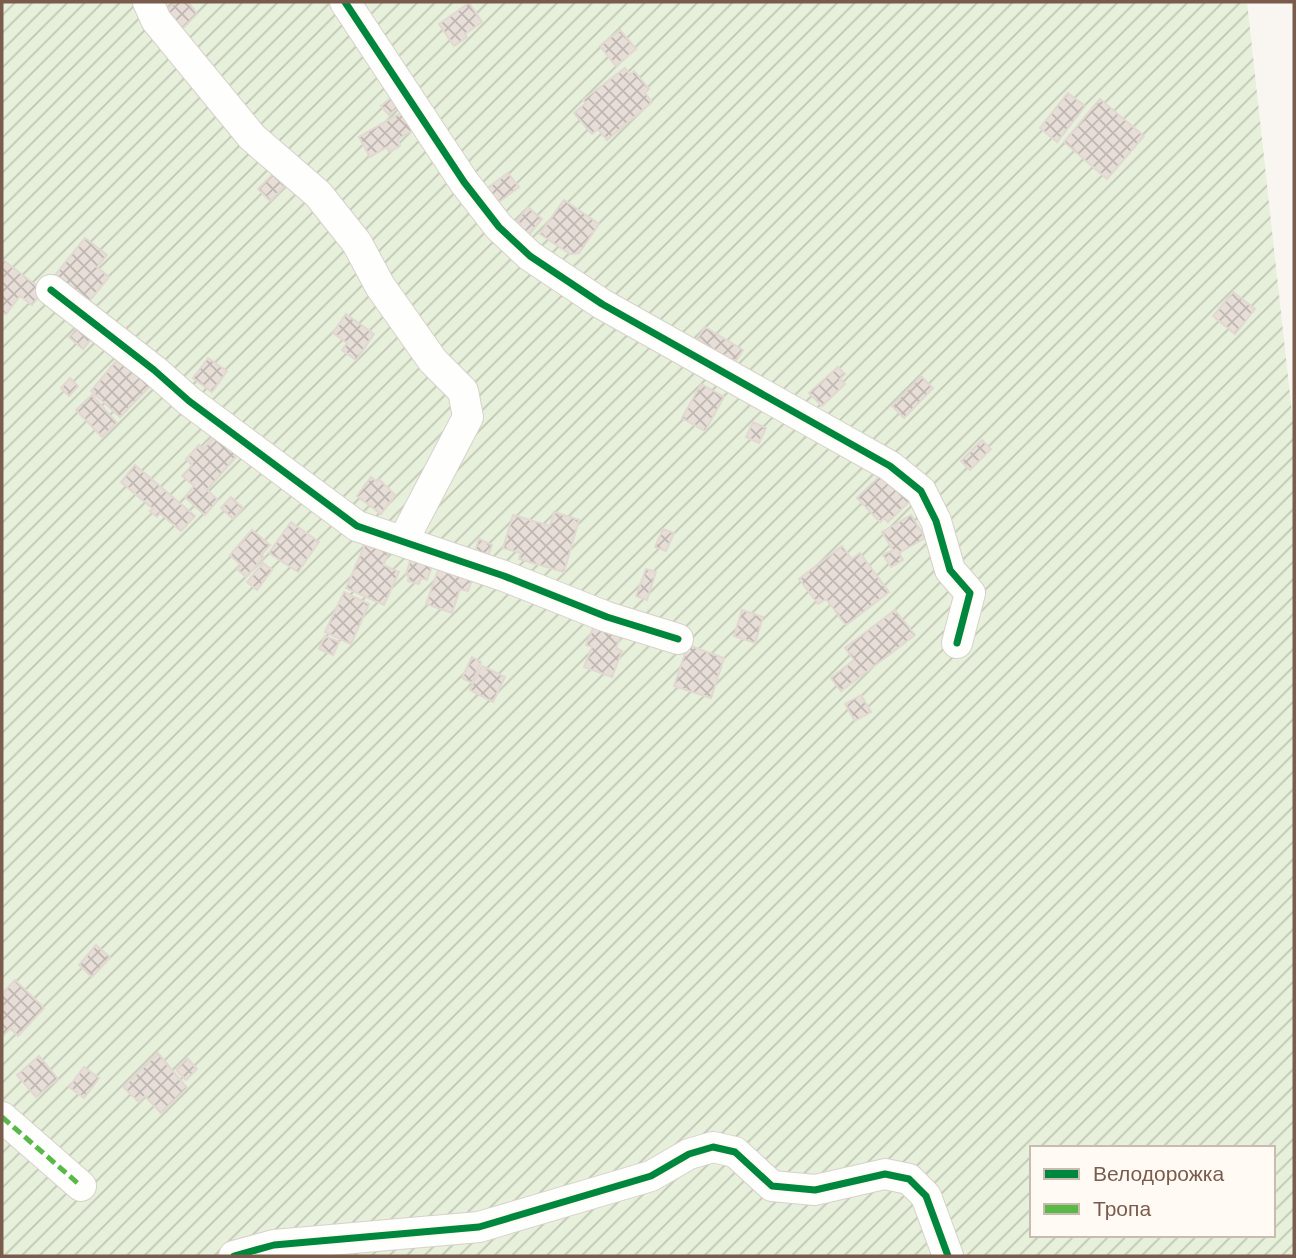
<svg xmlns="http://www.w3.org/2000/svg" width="1296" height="1258" viewBox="0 0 1296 1258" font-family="'DM Sans',sans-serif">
  <defs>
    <pattern id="garden-furrows" width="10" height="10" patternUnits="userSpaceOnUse" patternTransform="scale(1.75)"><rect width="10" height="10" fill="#e7f0db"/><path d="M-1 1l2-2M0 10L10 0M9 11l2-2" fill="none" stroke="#c0c6b4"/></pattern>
    <pattern id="building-cross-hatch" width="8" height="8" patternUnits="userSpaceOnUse" patternTransform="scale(1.75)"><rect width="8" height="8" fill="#e6ded7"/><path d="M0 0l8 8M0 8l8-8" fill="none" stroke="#bfb7b1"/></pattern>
  </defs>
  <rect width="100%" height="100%" fill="#f9f5f0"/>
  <path fill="url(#garden-furrows)" fill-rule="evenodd" d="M2 2H1247L1294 432V1256H2ZM1032 1148H1273V1235H1032Z"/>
  <path fill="url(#building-cross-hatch)" stroke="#e2d8d2" stroke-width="2" d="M177 2H188L197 14 182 29 167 9Z
    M469 3 482 22 465 34 467 37 454 46 439 24Z
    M620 30 636 49 616 66 600 46Z
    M625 68 630 75 634 71 649 89 645 93 652 102 607 140 598 129 592 134 574 113 586 103 583 100Z
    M397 93 405 102 389 115 381 106Z
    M1068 93 1085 106 1057 142 1040 128Z
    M1100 99 1144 136 1107 179 1064 142Z
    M404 111 415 129 398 139 400 146 389 152 387 147 370 157 359 137Z
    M508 173 519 187 499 202 486 189Z
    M273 174 285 186 270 201 258 189Z
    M564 200 599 224 579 253 570 254 540 234Z
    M528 207 542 219 528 236 517 227 520 224 517 221Z
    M85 238 107 255 97 267 109 277 84 308 74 289 55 275Z
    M2 259 43 291 32 305 20 296 6 314 2 313Z
    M1233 292 1255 309 1235 334 1213 316Z
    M346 314 374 334 356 360 342 350 347 343 333 333Z
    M82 321 96 333 83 349 69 337Z
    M705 327 743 350 735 362 697 339Z
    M127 356 154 382 120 417 91 391 116 361 119 364Z
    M208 358 227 371 212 392 193 378Z
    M838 367 845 374 840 379 845 384 822 406 809 393Z
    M921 376 933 388 904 418 892 406Z
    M70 378 78 386 69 396 61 388Z
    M701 384 724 397 705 431 682 418Z
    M92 395 117 423 102 437 76 410Z
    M753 422 766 428 759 443 746 437Z
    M218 433 240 452 207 490 218 500 205 515 185 497 194 486 182 476 192 465 186 459 199 445 203 449Z
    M982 440 991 449 970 470 961 461Z
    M135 465 195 516 181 531 160 513 157 517 150 511 153 509 121 482Z
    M883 473 910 501 888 522 884 518 880 522 857 498Z
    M371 477 377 482 379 479 395 495 381 514 357 496Z
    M231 497 243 508 233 519 221 508Z
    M554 512 579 520 564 572 519 559 521 553 503 548 513 515 550 526Z
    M911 515 925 538 899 553 903 560 891 567 883 555 893 550 882 532Z
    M291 522 319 542 298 572 269 553Z
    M663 529 674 533 666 551 655 547Z
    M252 530 270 545 261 555 264 557 246 577 237 569 241 565 230 555Z
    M369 535 392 546 383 565 399 572 384 605 346 588Z
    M479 539 492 545 488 556 475 551Z
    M842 546 852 559 860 553 889 592 846 625 826 599 818 604 799 579Z
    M412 554 434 561 427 580 421 578 419 584 408 581 409 576 406 575Z
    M263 563 272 570 257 590 247 582Z
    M440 565 472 580 468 591 460 589 452 613 426 604Z
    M646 569 656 572 647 600 636 596Z
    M344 592 369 604 351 644 325 632Z
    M742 610 763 617 755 643 734 636Z
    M895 610 915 635 841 691 831 678 854 660 845 648Z
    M595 623 622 633 616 648 622 651 612 677 584 667 592 647 586 645Z
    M325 636 339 642 333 655 319 649Z
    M688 645 724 658 711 698 674 686Z
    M472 657 481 662 472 683 462 678Z
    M482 666 505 677 493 702 470 690Z
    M861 695 871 712 855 721 845 704Z
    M96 945 110 957 92 977 79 965Z
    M15 980 44 1008 18 1036 10 1028 2 1037V994Z
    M158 1053 187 1088 161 1113 145 1096 139 1102 123 1087Z
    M39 1056 58 1079 36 1097 17 1075Z
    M187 1058 197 1069 186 1080 176 1070Z
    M84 1067 99 1078 84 1098 69 1087Z"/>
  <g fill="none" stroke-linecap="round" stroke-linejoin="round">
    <g stroke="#d7d1cb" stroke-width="32">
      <path id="street" d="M148 2 156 20 252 137 318 194 357 243 380 286 433 361 463 391 468 417 403 541
        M345 2 464 182 499 227 530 256 602 304 890 466 921 491 936 521 950 570 970 593 957 643
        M51 290 154 370 189 401 357 526 504 576 607 617 678 639
        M2 1117 81 1186
        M234 1256 274 1245 479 1227 651 1176 689 1154 713 1147 735 1152 772 1186 815 1190 885 1174 909 1179 926 1196 948 1256"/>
    </g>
    <use href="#street" stroke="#fefefd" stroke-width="30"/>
    <path stroke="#58b947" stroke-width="5" stroke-dasharray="10 5" stroke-linecap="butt" d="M2 1117 81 1186"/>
    <g stroke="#fffaf3" stroke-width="11">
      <path id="cycleway" d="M345 2 464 182 499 227 530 256 602 304 890 466 921 491 936 521 950 570 970 593 957 643
        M51 290 154 370 189 401 357 526 504 576 607 617 678 639
        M234 1256 274 1245 479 1227 651 1176 689 1154 713 1147 735 1152 772 1186 815 1190 885 1174 909 1179 926 1196 948 1256"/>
    </g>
    <use href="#cycleway" stroke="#00873e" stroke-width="7"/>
  </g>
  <rect width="1296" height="1258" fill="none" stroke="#7a5c4d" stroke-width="7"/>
  <rect x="1030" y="1146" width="245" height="91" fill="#fffaf3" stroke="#cabbb1" stroke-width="2"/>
  <rect x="1044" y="1169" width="35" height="10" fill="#00873e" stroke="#cabbb1" stroke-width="2"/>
  <text x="1093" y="1181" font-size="21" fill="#7a5c4d">Велодорожка</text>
  <rect x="1044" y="1204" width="35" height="10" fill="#58b947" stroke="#cabbb1" stroke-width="2"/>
  <text x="1093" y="1216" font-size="21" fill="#7a5c4d">Тропа</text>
</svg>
